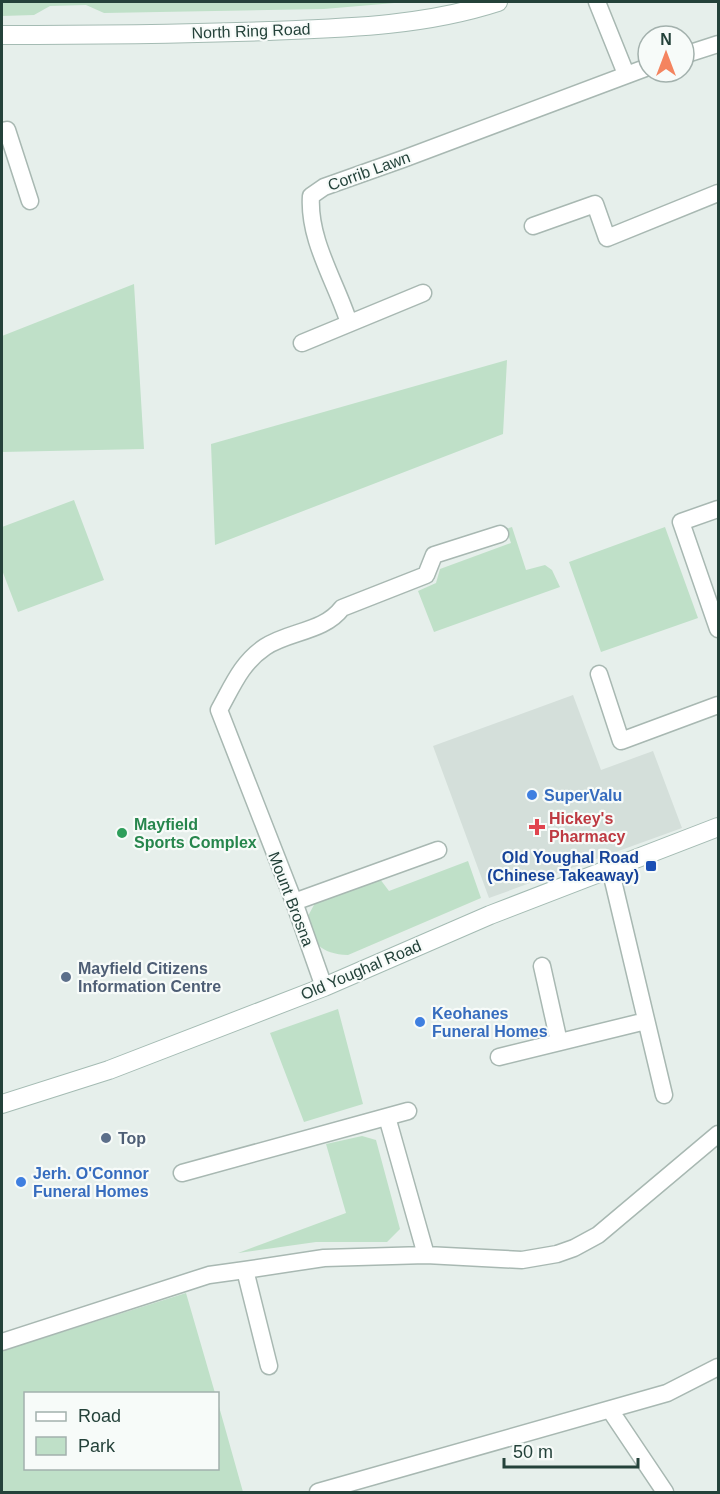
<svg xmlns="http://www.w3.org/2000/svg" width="720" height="1494" viewBox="0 0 720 1494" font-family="Arial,sans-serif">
  <rect width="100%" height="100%" fill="#e6efeb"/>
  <path fill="#d4dfda" d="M573 695 601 770 653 751 682 828 489 898 433 746Z"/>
  <path fill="#bfe0c8" d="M2 2H406L324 9 104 13 86 5 50 6 34 15 2 16Z
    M134 284 144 449 2 452V336Z
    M507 360 503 434 215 545 211 444Z
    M74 500 104 580 18 612 2 570V527Z
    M512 527 526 570 545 565 552 570 560 587 434 632 418 591 436 583 440 569 511 543 506 529Z
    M665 527 698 618 601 652 569 562Z
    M468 861 481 898 348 955C321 954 310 943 308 916L315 903 380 879 389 891Z
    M338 1009 363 1104 304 1122 270 1033Z
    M362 1136 376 1140 400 1229 387 1242H316L238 1253 346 1213 326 1144Z
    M186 1293 215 1393 26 1394V1468H218V1403L243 1492H2V1351Z"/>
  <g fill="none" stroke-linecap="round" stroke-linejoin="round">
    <g stroke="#a8b8b2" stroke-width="19">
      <path id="street" d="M597 2 626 74
        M684 55 718 44
        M2 131 7 130 30 201
        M533 226 595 204 607 238 718 193
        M349 323C336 282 308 240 311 196L324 187 403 159 648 67
        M302 343 423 293
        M718 509 681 522 718 629
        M599 674 621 741 718 705
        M610 868 664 1095
        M294 902 438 850
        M542 966 559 1042
        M324 987 294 902 219 710C232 687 241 663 265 647 289 631 324 632 342 608L426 575 434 555 500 534
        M499 1057 646 1021
        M387 1117 426 1255
        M182 1173 408 1111
        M245 1270 269 1366
        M2 1342 209 1275 245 1270 324 1258 426 1255 522 1260 557 1254 574 1248 598 1235 718 1134
        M610 1410 665 1492
        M318 1492 667 1393 718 1367"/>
    </g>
    <g stroke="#a4bbb3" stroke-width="20">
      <path id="secondary" d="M2 35C91 35 180 34 269 31 347 28 424 26 498 2
        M2 1104 109 1070 324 987 490 915 718 827"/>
    </g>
    <use href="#street" stroke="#fff" stroke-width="16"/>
    <use href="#secondary" stroke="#fff" stroke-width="18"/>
  </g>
  <g fill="#3f7fe0" stroke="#f7fbf9" stroke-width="2">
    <circle cx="532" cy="795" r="6"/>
    <circle cx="420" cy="1022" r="6"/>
    <circle cx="21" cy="1182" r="6"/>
  </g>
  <path fill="#e0444e" stroke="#f7fbf9" stroke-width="2" d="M534 818h6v6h6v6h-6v6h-6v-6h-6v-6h6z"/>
  <circle fill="#2e9e5b" stroke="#f7fbf9" stroke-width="2" cx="122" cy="833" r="6"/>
  <rect fill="#1a4fb4" stroke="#f7fbf9" stroke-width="2" x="645" y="860" width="12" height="12" rx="3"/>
  <g fill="#5c6f8a" stroke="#f7fbf9" stroke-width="2">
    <circle cx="66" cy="977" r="6"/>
    <circle cx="106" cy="1138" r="6"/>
  </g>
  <g text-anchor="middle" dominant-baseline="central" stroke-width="4.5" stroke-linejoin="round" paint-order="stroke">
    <g font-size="16" fill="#24423a" stroke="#f7fbf9">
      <text transform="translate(251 31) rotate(-2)">North Ring Road</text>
      <text transform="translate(369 171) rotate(-20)">Corrib Lawn</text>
      <text transform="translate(291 899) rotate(69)">Mount Brosna</text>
      <text transform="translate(361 970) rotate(-23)">Old Youghal Road</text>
    </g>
    <g font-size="16" font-weight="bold" fill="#366cbe" stroke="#f7fbf9" text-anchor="start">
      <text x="544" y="795">SuperValu</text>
      <text x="432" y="1013">Keohanes<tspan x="432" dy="18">Funeral Homes</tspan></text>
      <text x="33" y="1173">Jerh. O'Connor<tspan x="33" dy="18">Funeral Homes</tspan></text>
    </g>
    <g font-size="16" font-weight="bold" fill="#be3a42" stroke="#f7fbf9" text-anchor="start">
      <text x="549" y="818">Hickey's<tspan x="549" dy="18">Pharmacy</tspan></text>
    </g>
    <g font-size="16" font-weight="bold" fill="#27864d" stroke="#f7fbf9" text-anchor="start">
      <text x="134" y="824">Mayfield<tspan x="134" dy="18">Sports Complex</tspan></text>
    </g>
    <g font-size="16" font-weight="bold" fill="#164399" stroke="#f7fbf9" text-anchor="end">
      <text x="639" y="857">Old Youghal Road<tspan x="639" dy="18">(Chinese Takeaway)</tspan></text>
    </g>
    <g font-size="16" font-weight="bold" fill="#4e5e75" stroke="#f7fbf9" text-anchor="start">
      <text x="78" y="968">Mayfield Citizens<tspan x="78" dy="18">Information Centre</tspan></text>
      <text x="118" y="1138">Top</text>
    </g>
  </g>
  <rect width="720" height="1494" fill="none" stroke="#24423a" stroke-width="6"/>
  <rect x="24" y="1392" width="195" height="78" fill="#f7fbf9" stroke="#a3b1ad" stroke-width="1.5"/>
  <rect x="36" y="1412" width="30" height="9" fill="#ffffff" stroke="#a3b1ad" stroke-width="1.5"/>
  <text x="78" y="1422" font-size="18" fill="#24423a">Road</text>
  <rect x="36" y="1437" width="30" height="18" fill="#bfe0c8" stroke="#a3b1ad" stroke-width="1.5"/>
  <text x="78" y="1452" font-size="18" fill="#24423a">Park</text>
  <g transform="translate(666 54)"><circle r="28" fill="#f7fbf9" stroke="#a3b1ad" stroke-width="1.5"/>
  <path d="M0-4.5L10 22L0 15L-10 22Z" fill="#f4845f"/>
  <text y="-9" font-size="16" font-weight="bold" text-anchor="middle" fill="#24423a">N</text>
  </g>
  <path d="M504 1458v9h134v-9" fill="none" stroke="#24423a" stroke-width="3"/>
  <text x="513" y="1458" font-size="18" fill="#24423a" stroke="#f7fbf9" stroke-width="4.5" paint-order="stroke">50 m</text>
</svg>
